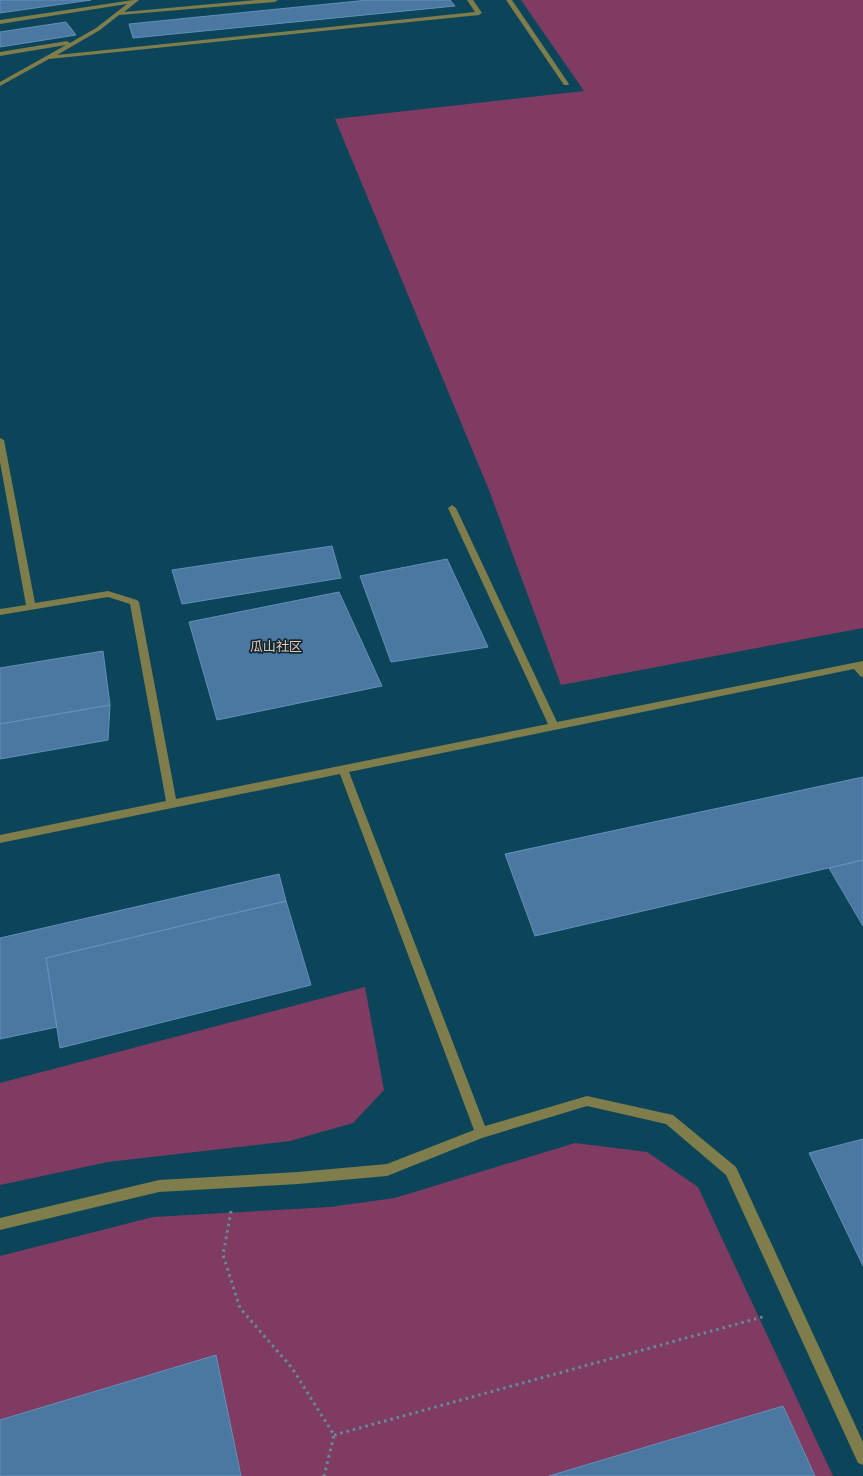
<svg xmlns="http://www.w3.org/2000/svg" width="863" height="1476" viewBox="0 0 863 1476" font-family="'Alegreya Sans','Noto Sans SC',sans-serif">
  <rect width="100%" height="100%" fill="#0c4559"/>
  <path fill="#803b62" d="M521 0H863V628L561 685 489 490 335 119 584 91Z
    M365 987 384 1090 353 1123 290 1141 108 1162 0 1185V1083Z
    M575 1143 647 1152 698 1187 833 1476H0V1256L153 1217 330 1207 395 1198Z"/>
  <path fill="#4b78a1" stroke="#6390bb" d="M0 0H91L0 13Z
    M368 0H450L455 6 133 38 129 24Z
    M66 22 76 35 0 47V32Z
    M332 546 341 578 182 604 172 570Z
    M447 559 488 647 391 662 360 576Z
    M339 592 382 686 217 720 189 622Z
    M103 651 110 705 0 724V668Z
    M110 705 108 740 0 759V724Z
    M863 777V860L535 936 505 854Z
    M863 860V926L829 868Z
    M279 874 286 901 46 958 57 1027 0 1039V938Z
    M286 901 311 985 60 1048 46 958Z
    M863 1139V1266L809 1153Z
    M216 1355 241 1476H0V1420Z
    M783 1406 815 1476H549Z"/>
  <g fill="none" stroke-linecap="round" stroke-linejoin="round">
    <path stroke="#628c9c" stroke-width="3" stroke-dasharray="2.5 4" stroke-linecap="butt" d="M231 1211 223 1255 240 1308 292 1368 334 1435 324 1476
      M334 1435 766 1316"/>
    <path fill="#7e7d4b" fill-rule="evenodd" d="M133 0H139L124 12 257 0H278L275 2 119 15 100 30 57 55 475 12 467 0H473L482 13 479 15 49 59 0 86V82L66 45 0 56V52L67 41 70 43 96 28 127 4 0 24V20Z
      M506 0H512L569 84 568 85H564Z
      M0 438 4 440 35 603 108 591 137 600 139 602 176 799 548 724 448 508 452 505 456 508 557 722 863 661V677L860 676 854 669 349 772 485 1126 587 1096 673 1115 736 1167 863 1442V1465L858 1463 726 1175 666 1124 587 1106 482 1138 387 1176 298 1184 159 1192 0 1230V1218L159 1180 298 1172 387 1164 474 1130 340 774 0 843V835L166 801 130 604 108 597 0 615V609L26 605 0 462Z"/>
  </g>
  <g text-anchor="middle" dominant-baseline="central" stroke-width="3.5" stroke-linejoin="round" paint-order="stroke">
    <g font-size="13" fill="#f5c7b1" stroke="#0c2934">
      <text x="276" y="647">瓜山社区</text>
    </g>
  </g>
</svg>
